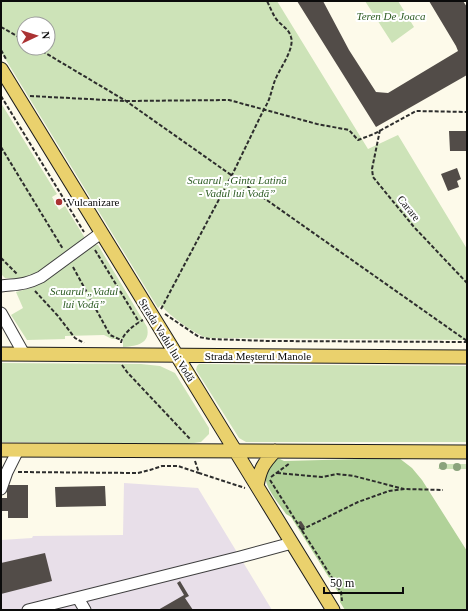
<svg xmlns="http://www.w3.org/2000/svg" width="468" height="611" viewBox="0 0 468 611" font-family="'Times New Roman',serif">
  <rect width="100%" height="100%" fill="#fdfaea"/>
  <path fill="#e8dfe9" d="M124 483 198 488 272 610H1V540L32 538 33 536 123 535Z"/>
  <path fill="#cde3b8" fill-rule="evenodd" d="M1 1H277L368 149 398 135 467 249V340L208 338C197 336 167 314 161 305L158 308 1 52ZM24 24H48V48H24Z
    M365 1H398L414 27 392 43Z
    M1 103 57 194 52 197 59 210 65 206 85 238 29 279 5 278 1 274Z
    M94 244 98 245 147 327C151 344 136 346 123 347V339H112L104 335 65 336V339L27 340 11 315 23 308 16 292 34 287Z
    M1 363 141 364 160 366 175 373 209 428V434L201 442 187 444 1 442Z
    M199 364 467 366V442H246L239 438 196 370 197 366Z
    M441 464H467V469H438Z"/>
  <path fill="#b1d299" d="M278 458 284 461 399 458 412 468 422 480 467 551V610H345L340 602V595L291 517 286 514C279 503 257 480 268 466 270 463 275 461 278 458Z"/>
  <path fill="#524c48" d="M297 1H323L349 50 376 92 388 93 458 51 456 46 429 1H463L467 7V75L376 127Z
    M449 131H467V151H450Z
    M457 168 461 179 457 181 459 187 448 191 441 174Z
    M7 485H28V518H8V511H1V498H7Z
    M105 486 106 506 56 507 55 487Z
    M301 521 305 527 302 529 298 522Z
    M45 553 52 581 1 594V563Z
    M180 581 189 596 185 598 193 610H158L184 595 177 583Z"/>
  <g fill="none" stroke-linecap="round" stroke-linejoin="round">
    <g stroke="#3e3e3e" stroke-width="13">
      <path id="minor" d="M1 286C18 284 25 285 41 277L101 233
        M1 313 24 354
        M1 489 7 472 18 450
        M78 598 85 610
        M28 610 240 557 292 543"/>
    </g>
    <g stroke="#1c1c1c" stroke-width="15">
      <path id="major" d="M1 69 333 610
        M1 354 467 357
        M1 450 467 452
        M257 486C260 469 263 464 275 451"/>
    </g>
    <path stroke="#2d2d2d" stroke-width="2" stroke-dasharray="4 2" stroke-linecap="butt" d="M1 27 24 40
      M37 48 126 101 467 341
      M1 50 6 59
      M1 96 84 232
      M30 96 126 101 229 100 317 124 349 130 358 140 374 134 416 111 467 112
      M380 130 372 169 373 177 414 227 467 283
      M1 147 63 249
      M95 250 139 322
      M1 258 17 274
      M73 267 110 335 121 340
      M35 291 58 316 75 338 84 343
      M161 309 234 171 264 109C270 100 271 92 274 83 278 70 295 50 291 37 289 29 282 26 277 20 273 15 270 7 267 1
      M165 314 199 337 210 339 269 341 467 342
      M121 343C122 334 135 324 143 320
      M122 365 127 372 191 440
      M195 461 199 473 245 488
      M18 472 138 473 150 470 162 466H178L199 473
      M277 473 322 477 337 474 354 476 404 489
      M271 477 290 463
      M270 480 341 592 342 601
      M301 530 358 502 389 491 405 489 443 490"/>
    <use href="#minor" stroke="#fff" stroke-width="11"/>
    <use href="#major" stroke="#ead16d" stroke-width="13"/>
  </g>
  <g fill="#8aa37c">
    <circle cx="443" cy="466" r="4"/>
    <circle cx="457" cy="467" r="4"/>
  </g>
  <circle fill="#ab3233" stroke="#fff" stroke-width="1.5" cx="59" cy="202" r="4"/>
  <g text-anchor="middle" dominant-baseline="central" stroke-width="4" stroke-linejoin="round" paint-order="stroke">
    <g font-size="11" font-style="italic" fill="#2c5b22" stroke="#fff">
      <text x="391" y="16">Teren De Joaca</text>
      <text x="237" y="180">Scuarul „Ginta Latină<tspan x="237" dy="13">- Vadul lui Vodă”</tspan></text>
      <text x="84" y="291">Scuarul „Vadul<tspan x="84" dy="13">lui Vodă”</tspan></text>
    </g>
    <g font-size="11" fill="#0b0b0b" stroke="#fff" text-anchor="start">
      <text x="67" y="202">Vulcanizare</text>
    </g>
    <g font-size="11" fill="#0b0b0b" stroke="#fff">
      <text transform="translate(409 208) rotate(51)">Carare</text>
      <text transform="translate(167 340) rotate(58)">Strada Vadul lui Vodă</text>
      <text x="258" y="356">Strada Meșterul Manole</text>
    </g>
  </g>
  <rect width="468" height="611" fill="none" stroke="#0b0b0b" stroke-width="4"/>
  <g transform="translate(36 36) rotate(86)"><circle r="19" fill="#ffffff" stroke="#9d9d9d"/>
  <path d="M0-3L7 15L0 10L-7 15Z" fill="#ab3233"/>
  <text y="-6" font-size="11" font-weight="bold" text-anchor="middle" fill="#0b0b0b">N</text>
  </g>
  <path d="M324 587v6h79v-6" fill="none" stroke="#0b0b0b" stroke-width="2"/>
  <text x="330" y="587" font-size="12" fill="#0b0b0b" stroke="#ffffff" stroke-width="3" paint-order="stroke">50 m</text>
</svg>
